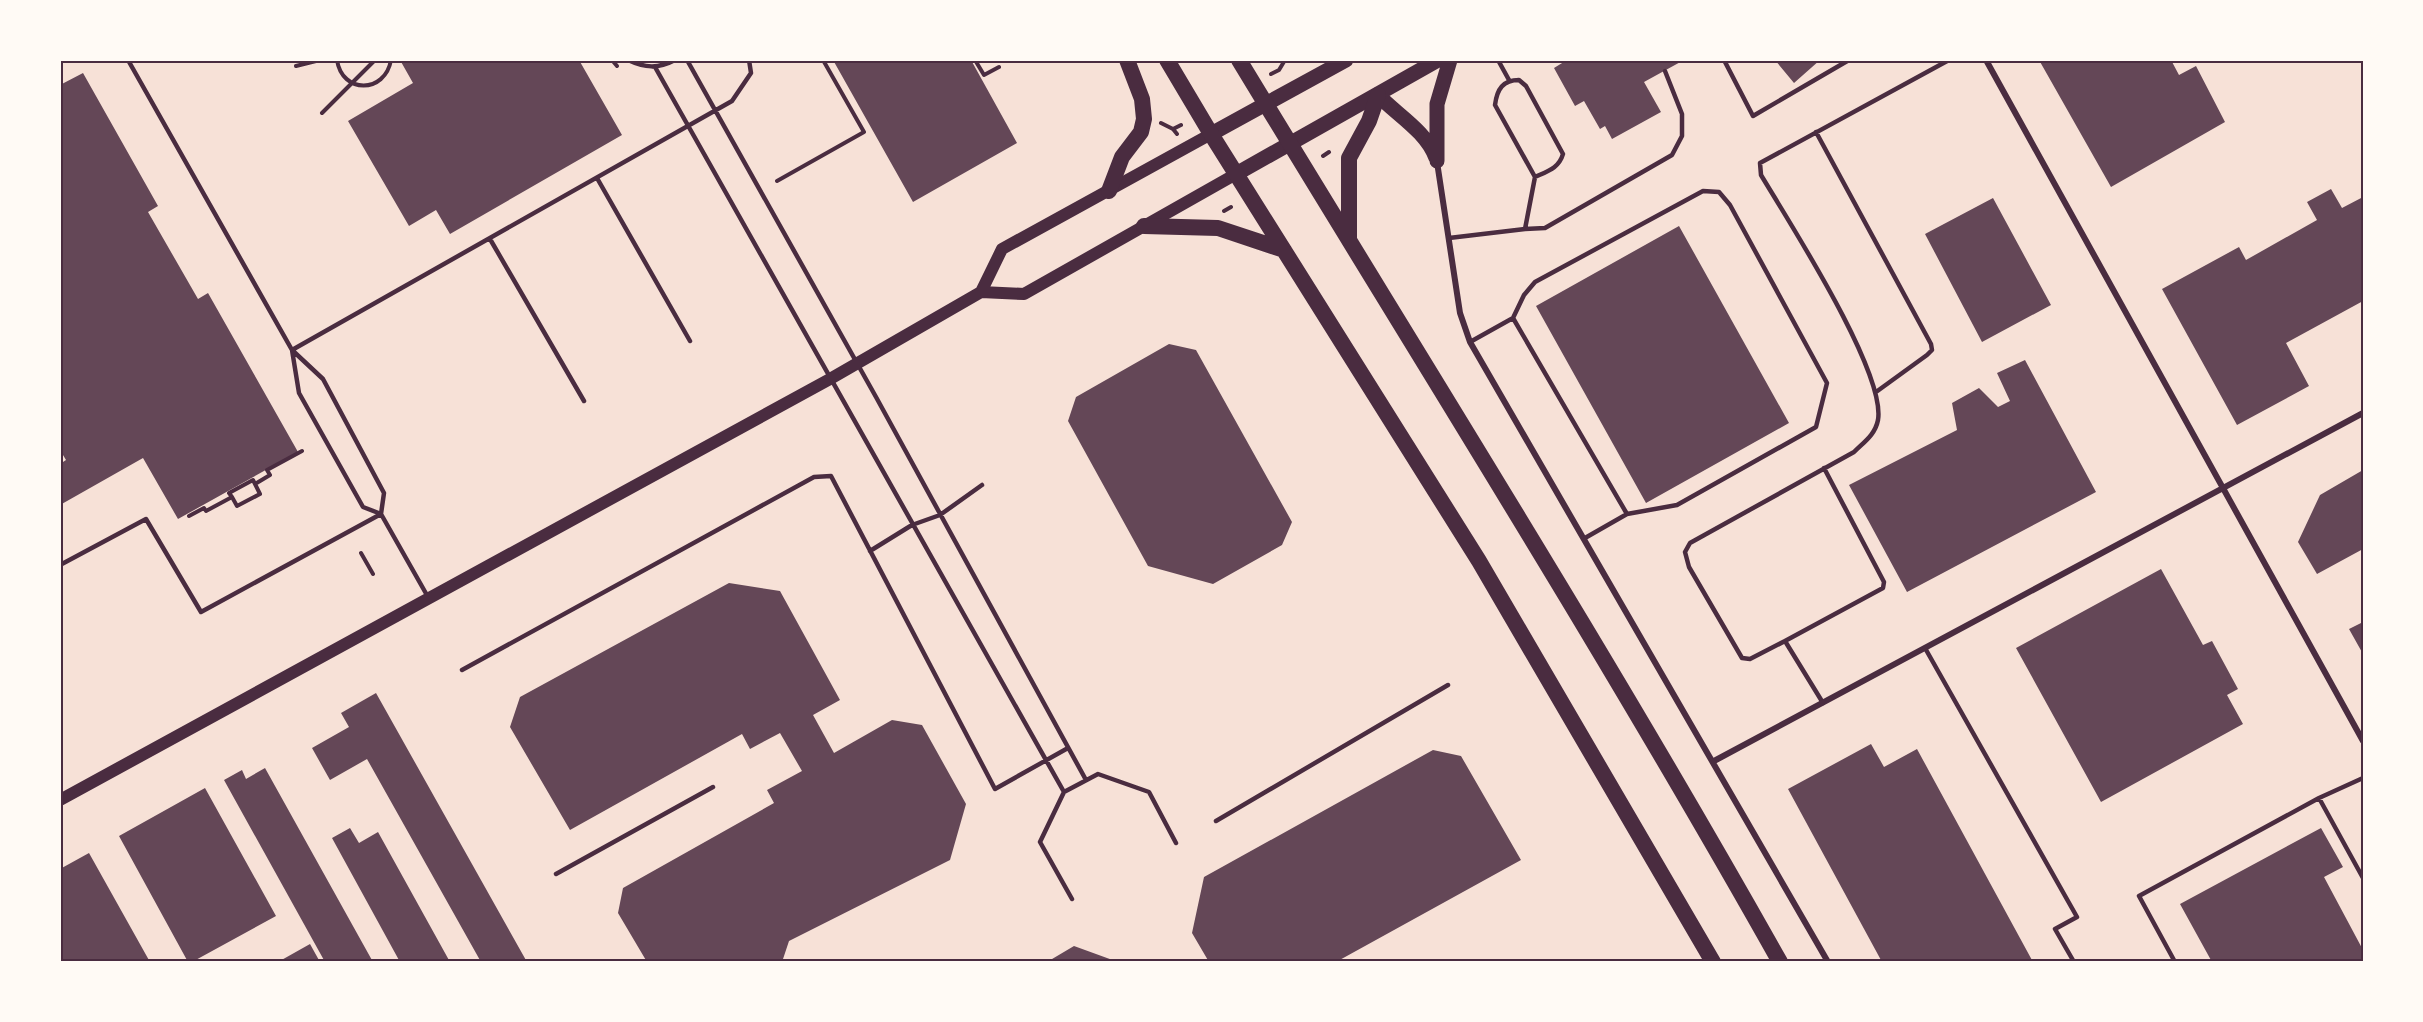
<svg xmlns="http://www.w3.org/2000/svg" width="2423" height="1022" viewBox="0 0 2423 1022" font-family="'DejaVu Sans',sans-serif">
  <rect width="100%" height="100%" fill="#f7e1d7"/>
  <path fill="#644757" d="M400 60H579L622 135 450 234 436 210 409 226 348 121 413 83Z
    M833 60H971L1017 143 913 202Z
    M1567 60H1684L1644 82 1661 112 1612 139 1605 126 1600 129 1584 101 1575 106 1554 68Z
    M1775 60H1820L1794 83Z
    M2039 60H2171L2179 75 2196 66 2225 122 2111 187Z
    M83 73 158 206 148 212 198 299 208 293 298 452 178 519 143 458 60 505V464L66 460 60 450V85Z
    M2331 189 2342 208 2363 197V301L2286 343 2309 386 2237 425 2162 289 2239 247 2246 260 2317 220 2307 202Z
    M1993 198 2051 305 1982 342 1925 234Z
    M1679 226 1789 423 1646 503 1536 306Z
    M1169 344 1196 350 1292 522 1282 545 1213 584 1148 566 1068 421 1076 397Z
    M2025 360 2096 492 1907 592 1849 485 1957 430 1952 403 1979 388 1998 407 2010 401 1997 373Z
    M2363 470V549L2317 574 2298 542 2320 495Z
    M2161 569 2203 645 2212 641 2238 689 2227 695 2243 724 2101 802 2016 648Z
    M729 583 780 591 840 700 813 715 834 753 892 720 922 725 966 804 950 860 789 941 782 962H647L618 913 623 888 774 803 767 790 802 771 780 733 750 749 742 734 570 830 510 727 520 697Z
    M2363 622V654L2349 629Z
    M376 693 527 962H481L367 759 330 780 312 748 349 727 341 713Z
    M1871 744 1884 767 1917 749 2033 962H1882L1788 789Z
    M1433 750 1461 756 1521 860 1336 962H1209L1192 933 1204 877Z
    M265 768 373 962H325L224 780 242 770 246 779Z
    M205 788 276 916 192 962H188L119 836Z
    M350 828 359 843 378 832 450 962H400L332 838Z
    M2321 828 2343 867 2324 877 2363 950V962H2212L2180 904Z
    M89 853 150 962H60V869Z
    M310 944 320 962H278Z
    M1074 946 1118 962H1047Z"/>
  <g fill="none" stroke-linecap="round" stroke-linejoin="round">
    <path stroke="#4a2c40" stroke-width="4" d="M337 60C342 94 385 94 391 60
      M612 60 617 66
      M975 60 984 75 999 67
      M296 66 320 60
      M1271 74 1279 70 1285 60
      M322 113 375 60
      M1161 123 1173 129 1177 134
      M1173 129 1181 125
      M1323 156 1329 152
      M777 181 864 132 823 60
      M1224 211 1231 207
      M232 497 229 493 253 480 255 484
      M189 516 204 508 206 511 232 497 237 506 260 494 255 484 270 475 267 470 302 451
      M361 553 373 574"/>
    <path stroke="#4a2c40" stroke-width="4.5" d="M128 60 292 350 323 379 384 493 381 514 428 597
      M628 60C645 68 658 69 675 60
      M687 60 876 397 1086 780
      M1498 60 1509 80
      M1724 60 1753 116 1849 60
      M655 67 1064 792
      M1816 132 1931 344 1932 350 1927 355 1876 392
      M597 178 690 341
      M1525 229 1545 228 1672 155 1682 136V114L1665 71
      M1449 238 1525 229 1535 177 1495 105C1497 89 1503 80 1519 80L1526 86 1563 154C1559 168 1548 171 1535 177
      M490 239 584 401
      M1513 318 1627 514
      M1470 342 1513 318 1524 295 1535 282 1703 191 1719 192 1730 205 1827 383 1816 427 1677 505 1627 514 1585 538
      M292 350 732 101 751 73 749 60
      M292 350 299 393 363 507 381 514
      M870 551 912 525 940 515 982 485
      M60 565 146 519 201 612 381 514
      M1785 641 1883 588 1884 582 1824 468
      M1925 648 2077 917 2055 929 2074 962
      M462 670 814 477 831 476 995 789 1068 748
      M1823 703 1785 641 1750 659 1742 658 1689 567 1685 552 1690 543 1854 452C1864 442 1875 435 1878 420 1886 372 1789 222 1761 175L1760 163 1949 60
      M2319 798 2363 878
      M1216 821 1448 685
      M556 874 713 787
      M1072 899 1040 842 1064 792 1098 774 1149 792 1176 843
      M2175 962 2139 896 2319 798 2363 778"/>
    <path stroke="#4a2c40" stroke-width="6" d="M1986 60 2363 741
      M1437 162 1460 313 1470 342 1828 962
      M1714 761 2363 413"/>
    <path stroke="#4a2c40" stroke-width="12" d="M981 292 1002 249 1211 134
      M60 800 830 379 981 292 1024 294 1236 174"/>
    <path stroke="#4a2c40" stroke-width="15" d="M1378 95C1397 115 1426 131 1436 158
      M1211 134 1346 60
      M1437 161V104L1450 60
      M1236 174 1438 60"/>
    <path stroke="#4a2c40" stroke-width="16" d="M1167 60 1211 134 1479 561 1713 962
      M1239 60C1421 360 1608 656 1780 962
      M1109 191 1122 157 1141 132 1144 119 1142 99 1127 60
      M1144 226 1218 228 1284 250
      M1349 238V158L1369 121 1378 95"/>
  </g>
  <rect width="2423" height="1022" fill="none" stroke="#fffaf5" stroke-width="123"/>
  <rect x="62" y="62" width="2300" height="898" fill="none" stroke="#4a2c40" stroke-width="2"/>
</svg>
